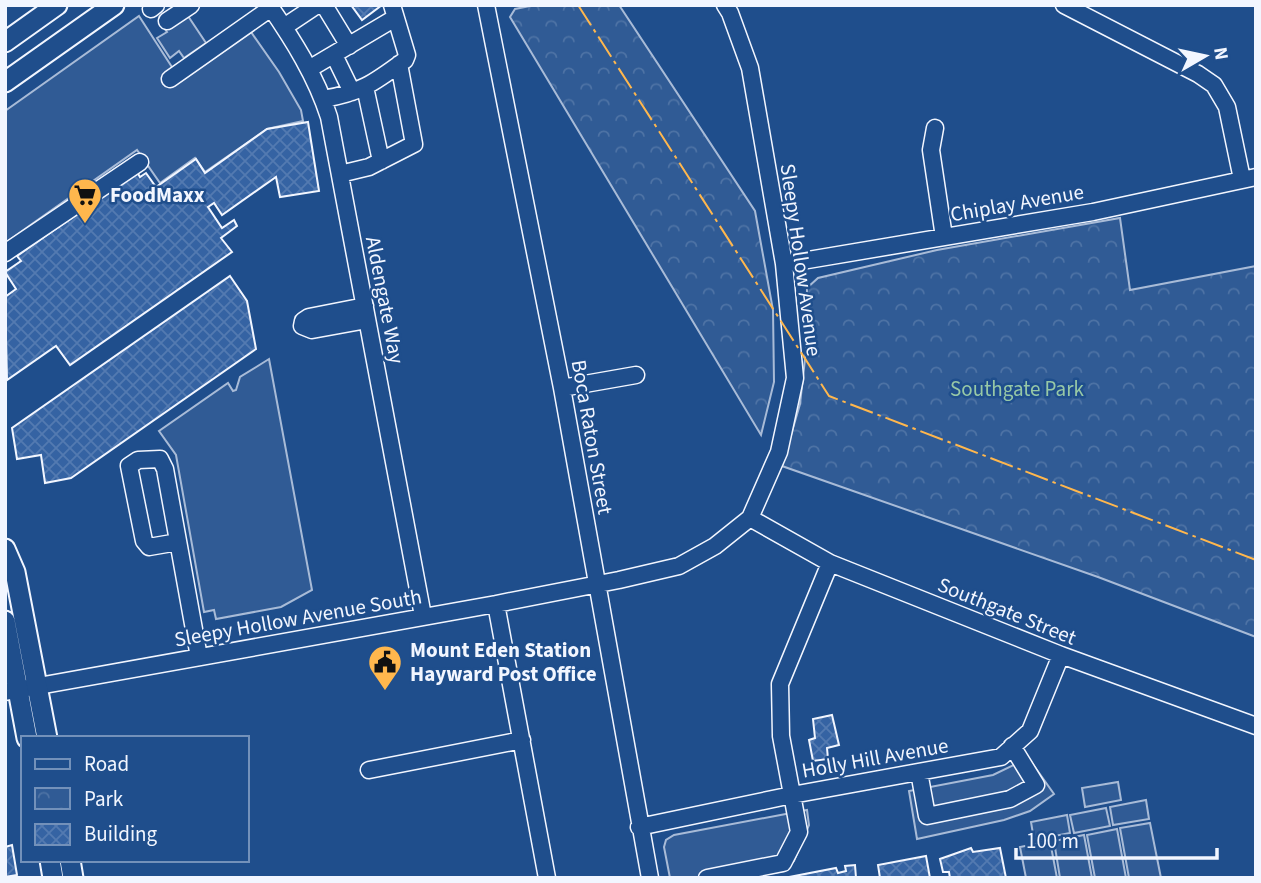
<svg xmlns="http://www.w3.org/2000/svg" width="1261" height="883" viewBox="0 0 1261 883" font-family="'Source Sans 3',sans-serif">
  <defs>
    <pattern id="park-crowns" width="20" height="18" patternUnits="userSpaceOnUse" patternTransform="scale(1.75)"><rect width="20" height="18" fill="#305b95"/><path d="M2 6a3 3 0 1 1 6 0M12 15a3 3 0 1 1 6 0" fill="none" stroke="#4e73a5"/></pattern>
    <pattern id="building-cross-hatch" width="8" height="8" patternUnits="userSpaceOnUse" patternTransform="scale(1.75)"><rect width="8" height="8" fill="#3563a3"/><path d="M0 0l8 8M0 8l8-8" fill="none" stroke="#537ab1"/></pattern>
  </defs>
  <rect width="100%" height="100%" fill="#1f4e8c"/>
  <path fill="#305b95" stroke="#a8bbd7" stroke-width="2" d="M186 13 206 43 184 58 179 51 170 58 157 38 167 32 164 28Z
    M139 16 181 81 251 32 279 72 301 110 303 121 267 129 205 172 195 158 160 183 137 150 5 243V111Z
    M269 359 312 590 281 607 216 619 214 610 204 612 176 455 159 431 228 383 233 391 236 390 240 377Z
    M1027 756 1054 794 1030 811 1004 820 917 839 909 791 993 775 1020 762Z
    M1118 782 1121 800 1085 807 1082 788Z
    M1146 800 1149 819 1113 825 1110 807Z
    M1106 808 1110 826 1074 833 1070 815Z
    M807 810 809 825 794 861 784 871 745 878H670L664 847 666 840 674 835Z
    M1067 815 1070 833 1034 840 1031 822Z
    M1150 823 1161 878H1129L1120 828Z
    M1117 829 1126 878H1095L1087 835Z
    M1084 835 1092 878H1060L1054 841Z
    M1050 841 1057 878H1026L1020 847Z"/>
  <path fill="url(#park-crowns)" stroke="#a8bbd7" stroke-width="2" d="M535 5H619L755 211 773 310 774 382 761 435 510 17 515 9Z
    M1120 218 1130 290 1256 266V637L1098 577 782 466 800 404 806 350 807 288 818 278 937 250Z"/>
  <path fill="url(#building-cross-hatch)" stroke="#f2f6ff" stroke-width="2" d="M351 5H382L362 20Z
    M308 122 319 191 280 197 276 177 222 215 214 203 208 207 222 228 234 220 237 226 221 238 232 252 70 365 56 346 7 380 5 297 16 289 5 272 21 261 17 256 137 172 140 177 146 173 156 187 196 159 205 173 267 129Z
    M230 276 247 301 256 349 71 478 45 483 41 455 17 459 12 428Z
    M832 715 839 745 827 748 828 759 813 761 809 740 815 738 813 719Z
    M12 845 17 875 5 877V847Z
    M971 848 973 852 1000 848 1006 878H950L949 872H943L940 859Z
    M926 856 930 878H880L878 865Z
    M855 865 856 878H784L836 868 838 873 846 871 845 866Z"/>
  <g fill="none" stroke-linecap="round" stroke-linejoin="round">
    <g stroke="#f2f6ff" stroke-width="19">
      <path id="minor" d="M269 5C293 40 316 76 329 117L423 616
        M324 5 349 46
        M486 5 562 388 650 878
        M1064 5 1198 74 1214 85 1227 107 1242 179
        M151 9 156 5
        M167 21 191 5
        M284 27 317 5
        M334 55 352 92
        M309 69 395 18
        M170 79 271 8
        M365 87 381 161
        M323 99C361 93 375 82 405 60L407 55 392 5
        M935 128 931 150 944 237
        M340 174 369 167 414 144 399 64
        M5 253 140 162
        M784 264 1093 212 1256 177
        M365 306 309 317 303 321 302 326 312 330 367 320
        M562 388 636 375
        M750 518 830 563 1061 655 1256 726
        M178 542 149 547 144 541 129 466 138 460 160 459 165 469 199 657
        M496 604 547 878
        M5 692 496 604 619 580 679 566 715 546 750 518 779 452 795 378 784 264 750 68 730 13 725 5
        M369 770 522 740
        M919 772 927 816 1010 799 1036 785 1012 746
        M639 827 792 795 1001 757 1030 731 1061 655
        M707 878 783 863 799 832 781 736 780 684 830 563"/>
    </g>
    <g stroke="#f2f6ff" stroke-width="23">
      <path id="major" d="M5 42 57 5
        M5 82 114 5
        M5 549 15 572 47 738
        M5 621 27 738
        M50 860 53 878
        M70 860 73 878"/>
    </g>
    <use href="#minor" stroke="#1f4e8c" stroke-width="16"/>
    <use href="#major" stroke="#1f4e8c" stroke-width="19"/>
    <path stroke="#ffb74d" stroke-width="2" stroke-dasharray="24 5 3.5 5" stroke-linecap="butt" d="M578 5 829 396 1256 560"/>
  </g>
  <defs>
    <g id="supermarket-pin" transform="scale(1.75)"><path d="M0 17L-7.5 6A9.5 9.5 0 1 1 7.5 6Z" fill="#ffb74d" stroke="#1f4e8c"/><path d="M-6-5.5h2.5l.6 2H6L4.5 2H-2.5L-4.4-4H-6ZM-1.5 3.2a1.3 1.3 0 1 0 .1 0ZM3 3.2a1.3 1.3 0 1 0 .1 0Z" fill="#111"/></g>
    <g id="civic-pin" transform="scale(1.75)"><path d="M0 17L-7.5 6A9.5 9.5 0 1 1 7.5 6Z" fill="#ffb74d" stroke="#1f4e8c"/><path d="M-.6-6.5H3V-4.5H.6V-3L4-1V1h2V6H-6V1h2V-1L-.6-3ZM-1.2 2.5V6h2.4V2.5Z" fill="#111"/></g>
  </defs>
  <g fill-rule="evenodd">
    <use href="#supermarket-pin" x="85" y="195"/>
    <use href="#civic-pin" x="385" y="662"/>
  </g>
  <g text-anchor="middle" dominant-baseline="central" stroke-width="5" stroke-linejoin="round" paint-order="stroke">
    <g font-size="21" font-weight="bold" fill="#f2f6ff" stroke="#1f4e8c" text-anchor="start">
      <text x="110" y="195">FoodMaxx</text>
      <text x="410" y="650">Mount Eden Station<tspan x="410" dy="24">Hayward Post Office</tspan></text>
    </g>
    <g font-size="21" fill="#f2f6ff" stroke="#1f4e8c">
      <text transform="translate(1017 203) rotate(-10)">Chiplay Avenue</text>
      <text transform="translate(801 260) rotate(82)">Sleepy Hollow Avenue</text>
      <text transform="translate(385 300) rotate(79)">Aldengate Way</text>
      <text transform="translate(592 437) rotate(80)">Boca Raton Street</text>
      <text transform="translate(1007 611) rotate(22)">Southgate Street</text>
      <text transform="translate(298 618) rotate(-10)">Sleepy Hollow Avenue South</text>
      <text transform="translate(875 758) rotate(-10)">Holly Hill Avenue</text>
    </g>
    <g font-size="21" fill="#97c8a6" stroke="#1f4e8c">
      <text x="1017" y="389">Southgate Park</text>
    </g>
  </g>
  <rect width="1261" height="883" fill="none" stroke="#f2f6ff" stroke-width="14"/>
  <rect x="21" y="736" width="228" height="126" fill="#1f4e8c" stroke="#7391ba" stroke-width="2"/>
  <rect x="35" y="759" width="35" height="10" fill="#1f4e8c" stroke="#7391ba" stroke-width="2"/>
  <text x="84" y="771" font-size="21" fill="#f2f6ff">Road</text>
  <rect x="35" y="788" width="35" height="21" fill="url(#park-crowns)" stroke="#7391ba" stroke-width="2"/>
  <text x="84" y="806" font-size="21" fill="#f2f6ff">Park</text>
  <rect x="35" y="824" width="35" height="21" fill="url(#building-cross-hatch)" stroke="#7391ba" stroke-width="2"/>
  <text x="84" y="841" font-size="21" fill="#f2f6ff">Building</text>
  <g transform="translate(1205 56) rotate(81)" stroke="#1f4e8c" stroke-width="5" paint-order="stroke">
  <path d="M0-5L12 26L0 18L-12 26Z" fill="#f2f6ff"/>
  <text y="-10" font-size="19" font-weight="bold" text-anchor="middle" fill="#f2f6ff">N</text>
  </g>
  <path d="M1016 848v10h201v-10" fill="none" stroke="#f2f6ff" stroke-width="3.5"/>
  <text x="1026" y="848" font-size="21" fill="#f2f6ff" stroke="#1f4e8c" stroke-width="5" paint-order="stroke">100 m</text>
</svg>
